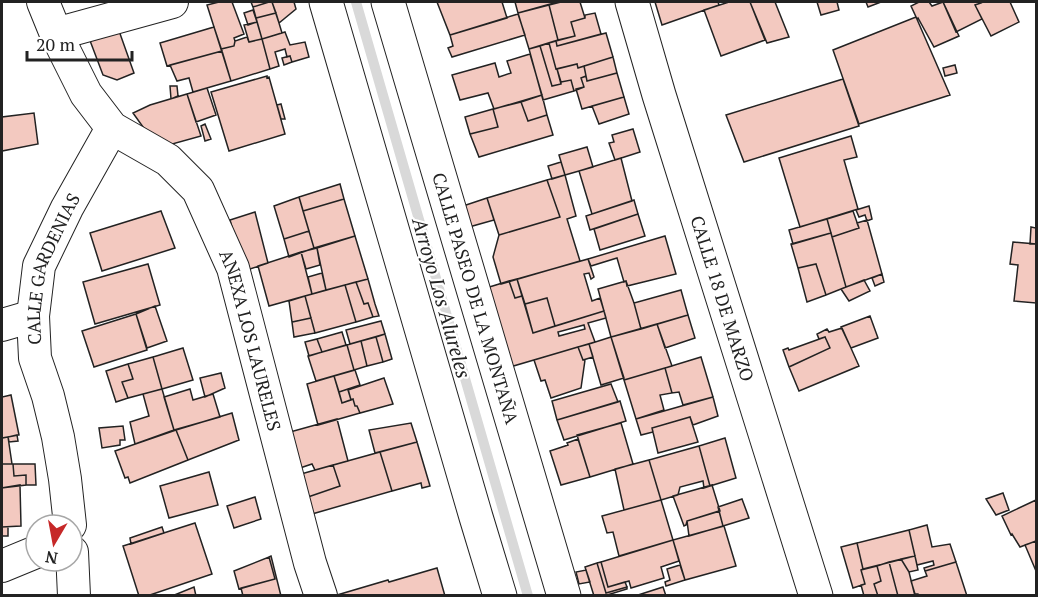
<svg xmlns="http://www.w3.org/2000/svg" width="1038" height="597" viewBox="0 0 1038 597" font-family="'PT Serif',serif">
  <rect width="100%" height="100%" fill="#fff"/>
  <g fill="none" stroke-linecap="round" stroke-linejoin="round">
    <path stroke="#d9d9d9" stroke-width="10" d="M356 2 528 596"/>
  </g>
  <path fill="#f3c9c0" stroke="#222" stroke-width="1.5" fill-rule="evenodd" d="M219 2H232L244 34 234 38 235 41 234 46 221 49 207 5Z
    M251 2H269L253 7Z
    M269 2H272L276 13 256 18 253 7Z
    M272 2H294L296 9 279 23Z
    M437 2H502L507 18 450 35Z
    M515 2H554V3L518 13Z
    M561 2H580L585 18 571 22 575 36 558 40 549 5Z
    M655 2H718L719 5 662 25Z
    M729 2H750L765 40 721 56 704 10Z
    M750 2H775L789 37 767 43Z
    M817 2H837L839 10 821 15Z
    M866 2H881L868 7Z
    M919 2H929L932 6 943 2 959 36 934 47 918 18 917 19 911 6Z
    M943 2H980L981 3 975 5 982 19 956 32Z
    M980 2H1010L1019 22 991 36 975 5 981 3Z
    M549 5 558 40 529 49 518 13Z
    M253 10 257 22 248 25 244 13Z
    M276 13 282 33 262 39 256 18Z
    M595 13 601 34 557 46 556 41 575 36 571 22 585 18V15Z
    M518 14 525 35 452 57 448 48 453 46 450 35Z
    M916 17 950 95 859 124 833 50Z
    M257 22 262 39 249 42 244 25Z
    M214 27 222 51 167 66 160 43Z
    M118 28 134 73 117 80 103 75 89 38Z
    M285 32 290 45 305 42 309 57 292 62 290 56 287 57 285 49 275 52 279 66 270 69 262 39Z
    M606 33 613 57 578 68 577 64 556 69 549 43 556 41 557 46Z
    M247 37 249 42 262 39 270 69 231 81 221 49 234 46 235 41Z
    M549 43 556 69H557L561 84 552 86 540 46Z
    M540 46 552 86 561 84V82L571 80 574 91 543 100 529 49Z
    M222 51 231 81 193 92 189 78 177 81 170 65Z
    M530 54 542 95 494 109 488 93 460 100 452 75 495 63 499 77 511 73 507 61Z
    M290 56 292 62 284 65 282 58Z
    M613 57 617 73 587 81 584 66Z
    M577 64 578 68 584 66 586 76 581 78 584 87 574 91 571 80 561 82 557 69Z
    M955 65 957 73 945 76 943 68Z
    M617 73 624 97 582 109 576 89 584 87 581 78 586 76 587 81Z
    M267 76V78L269 77 285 134 229 151 211 92Z
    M843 79 859 126 744 162 726 115Z
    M170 86H177L178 96 171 99Z
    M207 88 216 115 196 122 187 94Z
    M187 94 201 136 158 148 133 113 150 105Z
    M542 95 547 115 528 121 521 102Z
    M624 97 629 114 599 124 592 106Z
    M521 102 528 121 547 115 553 135 479 157 470 134 498 127 493 109Z
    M281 104 285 119H281L277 105Z
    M493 109 498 127 470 134 465 117Z
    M34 113 38 144 2 151V117Z
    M205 124 211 139 205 141 201 126Z
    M633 129 640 152 615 160 609 143 614 142 612 135Z
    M851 136 857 157 844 160 858 209 800 227 779 158Z
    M587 147 593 167 565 175 559 155Z
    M621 158 632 201 592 214 579 171Z
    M561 162 565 175 552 179 548 166Z
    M565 175 576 216 567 219 580 261 501 284 493 257 499 235 560 217 547 180Z
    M547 180 560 217 499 235 487 198Z
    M340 184 344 199 303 211 299 197Z
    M299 197 309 231 284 239 274 206Z
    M487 198 494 220 469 227 463 206Z
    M344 199 355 236 314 248 303 211Z
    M634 200 638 214 590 230 586 216Z
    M869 206 872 219 867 221 865 215 859 217 856 210Z
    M161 211 175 248 102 271 90 233Z
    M853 211 859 228 832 237 827 219Z
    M255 212 268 263 244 271 230 220Z
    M638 214 645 236 600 250 594 229Z
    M827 219 831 233 793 244 789 230Z
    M867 220 882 274 846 287 832 237 859 228 857 223Z
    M1031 227 1036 228V244H1030Z
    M309 231 314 248 289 257 284 239Z
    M831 233 846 287 826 295 816 264 798 268 791 244Z
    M355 236 368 279 326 290 317 248Z
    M665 236 676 274 627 286 626 281 624 282 617 258 591 266 588 259Z
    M1013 242 1036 244V303L1014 301 1018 265 1010 264Z
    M317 248 320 265 306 269 301 252Z
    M301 252 312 294 269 306 258 266Z
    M588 259 594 277 591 279 589 273 584 274 592 301 600 298 604 311 555 326 547 298 525 304 517 279Z
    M148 264 160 305 95 324 83 282Z
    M816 264 826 295 807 302 798 268Z
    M322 273 326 290 312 294 308 277Z
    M882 274 884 282 875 286 872 278Z
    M368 279 375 304 379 316 373 317 368 303 364 304 356 282Z
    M517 279 522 296 515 298 509 281Z
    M864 280 870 291 849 301 841 289Z
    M509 281 515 298 522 296 533 333 604 311 606 318 588 323 595 342 510 367 486 288ZM584 325 585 329 559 336 558 332Z
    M626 281 634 303 641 329 611 337 598 289Z
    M356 282 364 304 368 303 373 317 356 322 345 285Z
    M345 285 356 322 315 333 305 296Z
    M681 290 688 315 641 329 634 303Z
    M305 296 311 318 292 322 289 301Z
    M547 298 555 326 533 333 525 304Z
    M155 306 167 341 147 348 136 314Z
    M136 314 147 350 94 367 82 331Z
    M688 315 695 338 665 348 657 324Z
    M870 316 878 338 851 348 841 327Z
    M311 318 315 333 294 337 292 322Z
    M381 321 385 334 350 344 346 330Z
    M657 324 672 366 624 380 611 337Z
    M842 328 859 366 799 391 789 367 830 348 825 337 819 339 817 334 827 329 829 332Z
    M342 332 346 345 322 352 317 339Z
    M385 334 392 359 383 362 376 337Z
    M376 337 383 362 367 366 361 341Z
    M611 337 624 378 601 385 589 344Z
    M825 337 830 348 789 367 783 350 788 348 789 350Z
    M317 339 322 352 309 356 305 342Z
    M361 341 367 366 354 370 347 345Z
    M589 344 593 357 583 360 578 347Z
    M347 345 354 370 316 381 308 356Z
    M578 347 583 360H585L581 388 551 398 545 380 541 381 534 360Z
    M183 348 193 380 162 389 153 357Z
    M153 357 162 389 128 398 122 382 133 379 128 364Z
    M701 357 713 397 683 405 679 392 672 393 665 368Z
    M128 364 133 379 122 382 128 398 116 402 106 371Z
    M665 368 672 393 660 395 664 410 636 419 624 380Z
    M355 370 360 385 339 392 334 376Z
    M221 373 225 388 205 397 200 378Z
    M334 376 342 403 353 399 355 406H357L360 413 318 425 307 384Z
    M384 378 393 404 360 413 357 406H355L353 399 351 400 348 390Z
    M611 384 618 402 557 420 552 401Z
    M162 389 174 430 135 444 130 422 149 416 143 394Z
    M190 389 193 400 213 394 220 417 174 430 164 397Z
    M348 389 351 400 342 403 339 392Z
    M11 395 19 435 2 438V397Z
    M713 397 718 416 693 425 690 417 652 428 653 432 641 435 636 419Z
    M620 401 626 421 564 440 557 420Z
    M232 413 239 440 188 460 176 430Z
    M690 417 698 442 658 453 652 428Z
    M337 419 348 461 315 470 312 464 300 468 290 432Z
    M411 423 417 442 375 453 369 430Z
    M621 423 633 464 590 477 577 435Z
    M123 426 125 440H120V445L102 448 99 428Z
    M176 430 188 460 130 483 128 477 125 478 115 451Z
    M17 435 18 441 9 442 8 437Z
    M8 437 12 464H2V438Z
    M725 438 736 478 710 486 699 446Z
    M578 439 590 477 561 485 550 451 568 445 567 443Z
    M417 442 430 486 422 488 421 483 392 491 380 452Z
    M699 446 710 486 704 488 703 481 680 487 678 495 661 500 649 460Z
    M380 452 392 491 312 514 308 497 340 486 333 465Z
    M649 460 661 500 624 510 615 469Z
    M2 464H13L14 476 26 475V485L2 488Z
    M13 464H35L36 485H26V475L14 476Z
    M333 465 340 486 308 497 301 474Z
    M209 472 218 505 169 518 160 486Z
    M20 485 21 526 2 527V488Z
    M712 485 720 511 687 521 686 525 684 526 673 496Z
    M1003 493 1009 510 996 515 986 499Z
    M255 497 261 519 234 528 227 506Z
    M742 499 749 518 723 526 718 507Z
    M661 500 673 540 619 556 613 532 607 533 602 516Z
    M1036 500V541L1020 547 1012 534 1011 535 1002 516Z
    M719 511 723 526 689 536 687 521Z
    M195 523 212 574 147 596H139L123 546Z
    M927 525 932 547 950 544 956 562 925 571 924 568 934 565 933 561 917 565 909 530Z
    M724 526 736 566 685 580 673 540Z
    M2 527H8V536H2Z
    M162 527 164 533 131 544 130 538Z
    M909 530 915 556 863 569 857 543Z
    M673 540 679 561 661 567 664 578 631 588 629 581 608 587 601 562Z
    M1036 541V571L1025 545Z
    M857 543 863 569 861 570 865 584 853 588 841 547Z
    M271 556 281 596H243L241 588 275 579 269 557Z
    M915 556 918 570 909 572 901 559Z
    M269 557 275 579 239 589 234 571Z
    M901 559 909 572 915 596H898L889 562Z
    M601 562 608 587 625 582 627 587 606 593 597 563Z
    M889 562 898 596H878L874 584 881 581 877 566Z
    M956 562 967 596H919L918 594H915L911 581 927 576 925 571Z
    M597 563 606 593 627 587V589L604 596H594L585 567Z
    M680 565 685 580 666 586 665 582 670 580 667 569Z
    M877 566 881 581 874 584 878 596H864L861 585 865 584 861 570Z
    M437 568 445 596 337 595 388 580 389 582Z
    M586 570 590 582 579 584 576 572Z
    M194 587 196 596H172Z
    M663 587 666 596H635Z"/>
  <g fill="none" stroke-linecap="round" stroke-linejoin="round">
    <g stroke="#222" stroke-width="34">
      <g id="minor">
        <path id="s1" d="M43 2 56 34 86 94 112 128 168 160 198 190 233 268 310 563 321 596"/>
        <path d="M56 34 172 2"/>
        <path d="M2 325 33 316"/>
        <path id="s2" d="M70 525 65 479 58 437 48 396 35 358 33 316 39 266 67 208 112 128"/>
        <path d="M72 552 74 596"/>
        <path d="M2 566 36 552"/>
      </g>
    </g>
    <g stroke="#222" stroke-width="35">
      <g id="secondary">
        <path d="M326 2 476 517 500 596"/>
        <path id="s3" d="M388 2 564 596"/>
        <path id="s4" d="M632 2 659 95 816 596"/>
      </g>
    </g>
    <use href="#minor" stroke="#fff" stroke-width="32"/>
    <use href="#secondary" stroke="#fff" stroke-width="33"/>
  </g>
  <g text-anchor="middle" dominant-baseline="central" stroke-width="4.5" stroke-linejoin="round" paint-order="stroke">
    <g font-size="18" fill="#222" stroke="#fff">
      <text stroke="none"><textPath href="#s2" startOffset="264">CALLE GARDENIAS</textPath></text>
      <text stroke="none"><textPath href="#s3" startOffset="309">CALLE PASEO DE LA MONTAÑA</textPath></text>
      <text stroke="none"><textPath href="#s4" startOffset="310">CALLE 18 DE MARZO</textPath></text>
      <text stroke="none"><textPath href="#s1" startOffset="411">ANEXA LOS LAURELES</textPath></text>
    </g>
    <g font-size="20" font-style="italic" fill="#222" stroke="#fff">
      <text transform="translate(442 298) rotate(74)">Arroyo Los Alureles</text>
    </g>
  </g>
  <rect width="1038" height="597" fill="none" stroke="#222222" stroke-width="6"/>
  <g transform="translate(54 543) rotate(190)"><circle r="28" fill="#ffffff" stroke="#a7a7a7" stroke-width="1.5"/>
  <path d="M0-4.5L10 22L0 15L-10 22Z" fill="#c62828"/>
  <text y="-9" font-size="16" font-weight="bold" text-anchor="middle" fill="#222222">N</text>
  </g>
  <path d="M27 51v9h105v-9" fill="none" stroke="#222222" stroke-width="3"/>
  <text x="36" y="51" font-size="18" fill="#222222" stroke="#ffffff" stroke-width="4.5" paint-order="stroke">20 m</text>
</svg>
